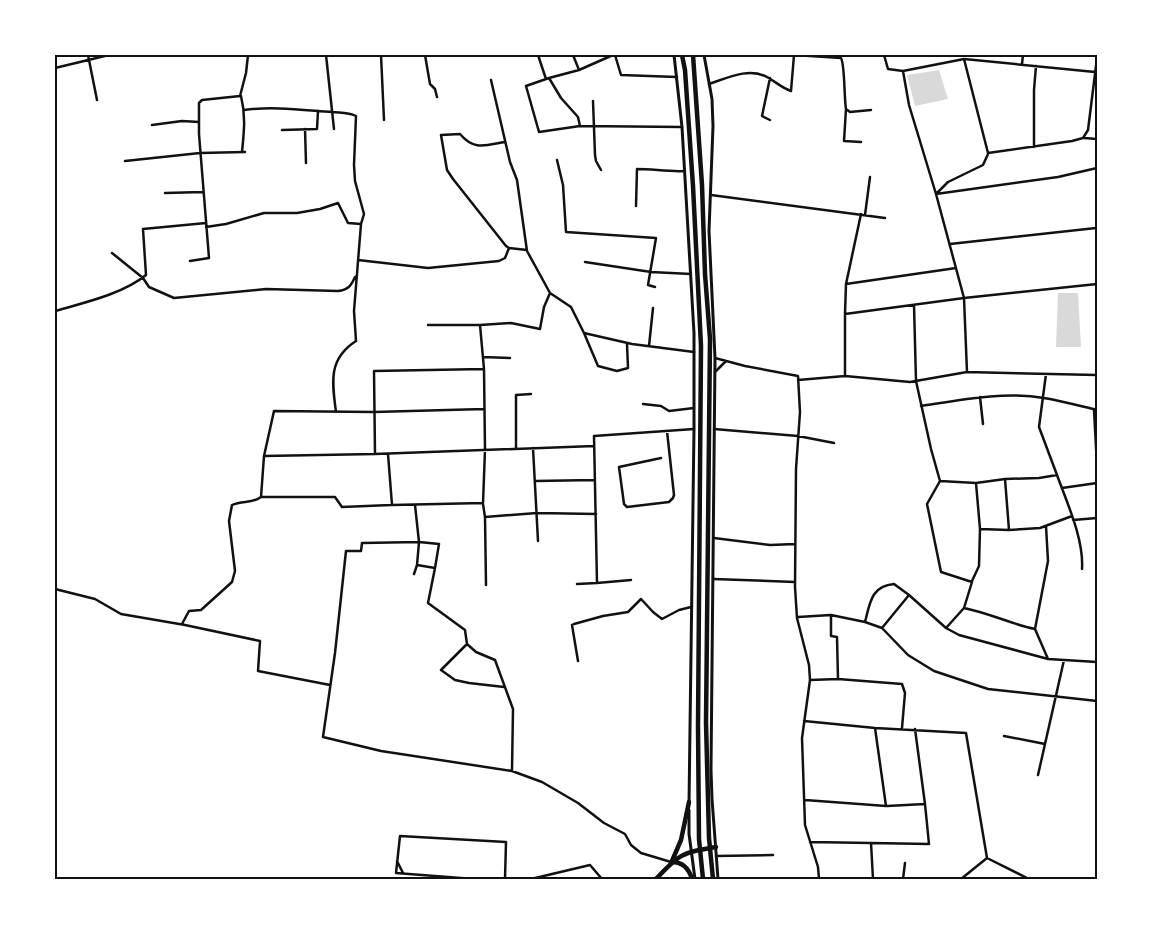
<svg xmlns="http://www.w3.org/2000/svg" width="1152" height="934" viewBox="0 0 1152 934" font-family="Jost,sans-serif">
  <rect width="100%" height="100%" fill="#fff"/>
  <path fill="#d9d9d9" d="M939 70 948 99 915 106 907 75Z
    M1058 293H1078L1081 347H1056Z"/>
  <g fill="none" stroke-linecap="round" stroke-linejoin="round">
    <path stroke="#111" stroke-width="2.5" d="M88 55 97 100
      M326 55 334 129
      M381 55 384 120
      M425 55 430 84 435 89 437 97
      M538 55 546 79
      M573 55 579 70
      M613 55 579 70 549 78 526 86 539 132 580 126 682 127
      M615 55 621 75 677 77
      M794 55 841 58C845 65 844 98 846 109L850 112 871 110
      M884 55 888 69 903 71 964 59 988 153 1072 141 1083 138 1088 130 1097 58
      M964 59 1095 72
      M1022 64 1023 55
      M55 68 109 55
      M549 78 561 98 578 117 580 126
      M491 80 510 162 517 180 527 251 550 293 571 307 584 333 632 344 694 352
      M709 84C727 78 749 67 767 77 776 82 782 88 791 91L794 55
      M241 96C246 116 244 132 242 152
      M593 101 595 155 596 161 601 170
      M846 109 844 141 861 142
      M244 110C273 106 303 110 332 112 341 113 348 112 356 116L354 165 355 181 364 214 361 224
      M770 120 762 116 770 78
      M152 125 182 121 199 122
      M305 129 306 163
      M282 130 317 129 318 111
      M1084 138 1097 139
      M505 142C486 145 474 151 460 134L441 135 447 170 453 179 506 246 509 248 527 250
      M1034 147V90L1036 66
      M557 160 563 185 566 232 656 238 648 285 655 287
      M125 161 200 153 245 152
      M1097 188V239
      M165 193 203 192
      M937 193 948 182 983 165 988 154
      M936 194 1058 177 1097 168
      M711 195 885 218
      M636 206 637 169C653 169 669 172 685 171
      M861 214 846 284 845 314 964 298 936 194 909 105 903 71
      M865 215 870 177
      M206 227 226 224 264 213H297L320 209 338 203 348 223 361 224 354 311 356 341C328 359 332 382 336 412
      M950 244 1096 228
      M112 253 143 278 149 287 174 298 266 289 338 291C348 290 351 286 355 277
      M358 260 428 268 499 261 505 258 509 248
      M190 261 209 258 199 134V103L202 100 240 96 246 73 248 55
      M585 262 651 272 691 274
      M846 284 956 268
      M914 305 916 381 931 449 940 481 927 504 941 572 972 582 964 608 946 628 909 595 882 628 908 655 934 671 988 689 1097 701
      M55 311C83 303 123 294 146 275L143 229 206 223
      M428 325H480L484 369
      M480 325 511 323 540 329 544 307 550 293
      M584 333 598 366 617 371 628 368 627 344
      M649 346 653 308
      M483 357 510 358
      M715 358 745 366 798 376 800 412 796 469 795 587 797 618 809 665 810 680 802 738 805 825 818 867 819 879
      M715 372 726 361
      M967 372 1097 375
      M1046 374 1039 427 1057 475
      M845 376 910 382 967 372 964 298 1097 284
      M798 380 845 376V314
      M980 397 983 424
      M643 404 661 406 669 411 694 408
      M921 406C960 400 1005 391 1044 398 1062 401 1080 406 1097 410
      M1094 410 1097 466
      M714 429 798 436 834 443
      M533 448 538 541
      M516 449V395L531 394
      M375 454 264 456 261 497H335L342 507 391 505
      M388 454 392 505 483 503 485 450 484 369 374 371 375 454 594 446
      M264 456 274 411 374 412 484 409
      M661 458 619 467 624 504 627 507 669 502 673 498 674 495 667 431
      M1005 479 1009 530
      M535 481 595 480
      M940 481 976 483 1005 479 1039 478 1057 475C1067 503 1084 539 1082 569
      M976 483 980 529 1009 530 1040 528 1072 516
      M1062 488 1097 483
      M483 504 485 517 537 513 596 514
      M415 505 419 542 417 565 435 568 428 603 465 630 467 644 476 652 495 660 513 709 512 771
      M485 517 486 585
      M1073 520 1097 518
      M714 538 770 545 795 544
      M435 568 439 544 419 542 362 543 361 551H346L335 653 323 737 381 751 512 771 542 782 578 803 604 823 625 834 631 845 641 853 671 862
      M414 574 417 565
      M713 579 795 582
      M631 580 597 583 594 436 694 429
      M972 581 979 566 980 529
      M577 584 597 583
      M55 589 95 599 121 614 185 625 260 641 258 671 330 685
      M964 608C989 613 1011 624 1035 629L1048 659 1097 662
      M831 616V636L837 637 838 679
      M798 617 831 615 865 622 882 628
      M865 622C870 603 871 586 894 584L909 595
      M182 624 189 611 201 610 232 582 235 571 229 521 232 505C242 500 252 504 261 497
      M946 628 959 635 1048 659
      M1035 629 1048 561 1046 526
      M467 644 441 670 455 680 469 683 504 687
      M578 661 572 625 574 624 603 616 628 612 641 599 653 612 662 619 679 610 691 607
      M810 680 838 679 902 684 905 693 902 728
      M804 721 875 728 966 733 987 858 1029 879
      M1004 736 1045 744
      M1038 775 1064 660
      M805 800 886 806 875 728
      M887 806 925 804
      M810 842 871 843
      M716 856 773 855
      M397 861 403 873
      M474 879 396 873 400 836 506 842 505 879
      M531 879 590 865 602 879
      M873 879 871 843 929 844 925 804 915 729
      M903 879 905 863
      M961 879 987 858"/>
    <path stroke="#111" stroke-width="3" d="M674 55 682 127 694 333V429L689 804
      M704 55 712 99 713 126 709 231 715 358 711 770 712 799 718 879
      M689 810V834L695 879"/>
    <path stroke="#111" stroke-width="4.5" d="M672 861 681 840 689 802
      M672 862C683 862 689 869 692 879
      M656 879C680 853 682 853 716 847"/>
    <path stroke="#111" stroke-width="4.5" d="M682 55 685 70 693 186 701 346 698 726 699 839 703 879
      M693 55 702 185 705 274 710 339 706 723 709 838 713 879"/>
  </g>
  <rect width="1152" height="934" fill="none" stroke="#ffffff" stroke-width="112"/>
  <rect x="56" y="56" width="1040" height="822" fill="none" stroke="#111" stroke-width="2"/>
</svg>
